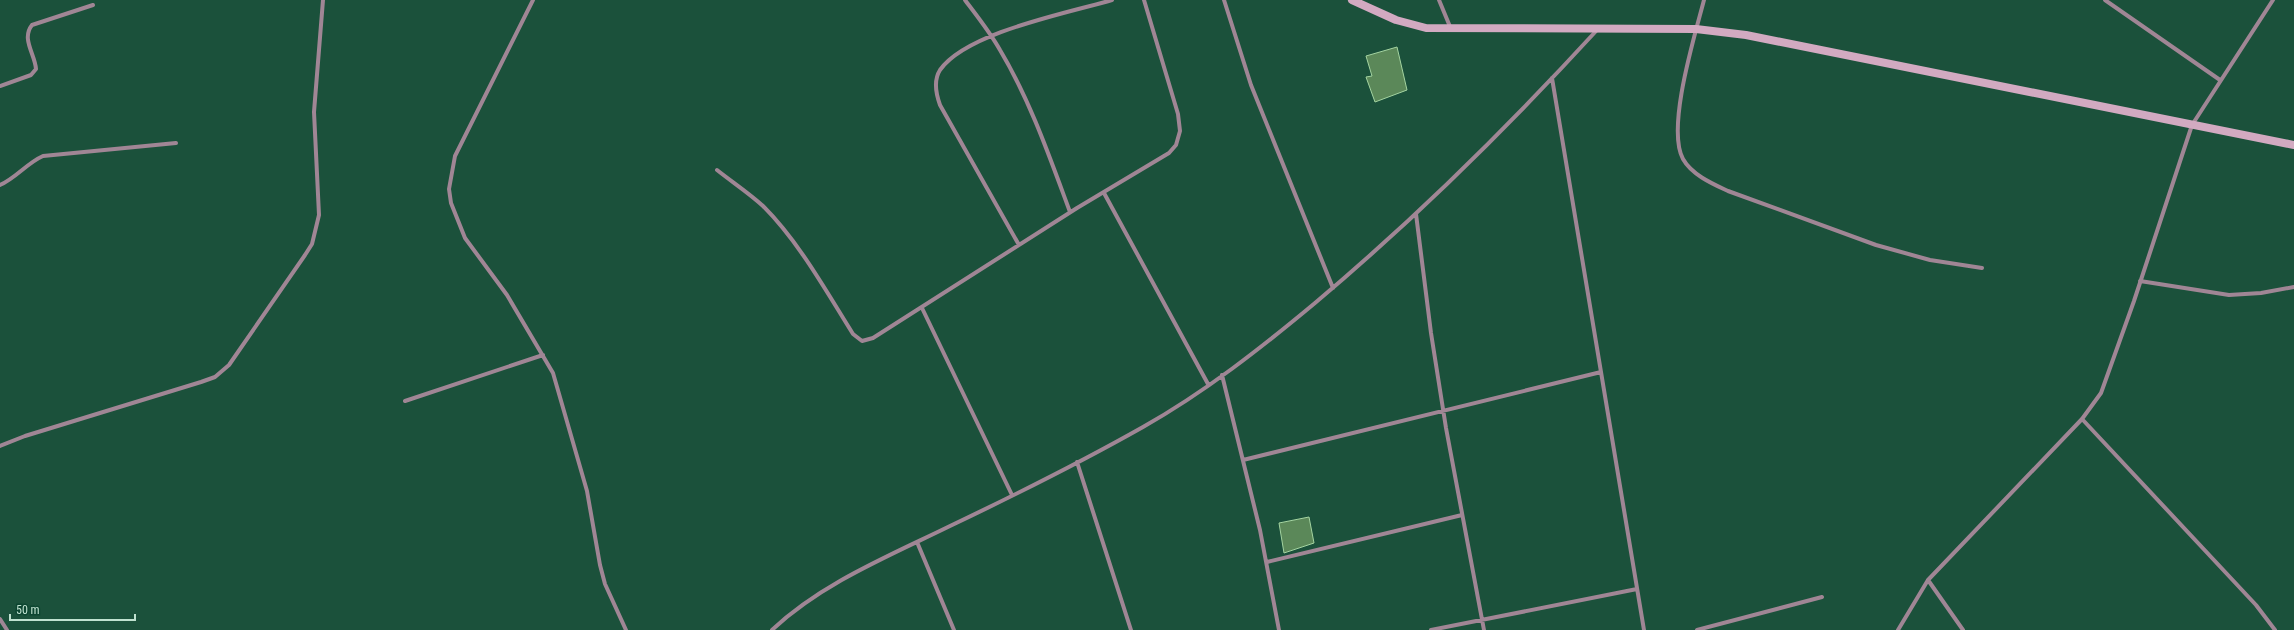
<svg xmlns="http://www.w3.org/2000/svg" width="2294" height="630" viewBox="0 0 2294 630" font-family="'Roboto Condensed',sans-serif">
  <rect width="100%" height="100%" fill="#1b513b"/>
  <path fill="#5b8859" stroke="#a4d4a1" d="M1397 47 1407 90 1375 102 1366 77 1372 76 1366 56Z
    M1309 517 1314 543 1284 553 1279 523Z"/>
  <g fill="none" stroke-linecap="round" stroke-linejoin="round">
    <path stroke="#a08695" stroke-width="4" d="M533 0 455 156 449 189 451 203 465 238 507 295 553 373 587 491 600 565 605 584 626 630
      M965 0C977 16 990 32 1000 50 1030 100 1050 158 1070 212
      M1224 0 1251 85 1333 288
      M1439 0 1451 29
      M1704 0C1695 35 1666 128 1683 159 1692 175 1713 184 1728 191L1876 245 1930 260 1982 268
      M2105 0 2220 80
      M1552 78 1644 630
      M0 86 31 75 36 69C35 54 21 39 32 25L93 5
      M717 170C732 182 749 193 763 206 799 242 826 291 853 334L862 341 873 338 1077 208 1169 153 1176 145 1180 131 1178 114 1144 0
      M0 185C16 178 27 163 43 156L176 143
      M1104 193 1208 384
      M1416 214 1431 333 1446 428 1484 630
      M1019 245 940 105C936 94 933 81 940 70 967 32 1068 13 1112 0
      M2140 281 2229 295 2261 293 2294 287
      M922 308 1012 495
      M1222 375 1260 530 1279 630
      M405 401 543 355
      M2082 419 2256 605 2275 630
      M0 446 25 436 201 382 215 377 229 365 305 255 312 244 319 215 314 112 323 0
      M1243 460 1601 372
      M1077 462 1131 630
      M917 542 954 630
      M1267 562 1462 515
      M1928 580 1963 630
      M0 619 7 630
      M772 630C822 583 889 556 950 526 1015 495 1081 462 1143 427 1205 392 1261 348 1315 303 1416 218 1508 127 1597 30
      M1431 630 1637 589
      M1697 630 1822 597
      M1898 630 1928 580 2082 419 2101 393 2134 301 2192 125 2273 0"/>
    <path stroke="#d2aac1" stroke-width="8" d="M1352 0 1396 20 1426 28 1696 29 1746 35 2294 145"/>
  </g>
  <path d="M10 614v6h125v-6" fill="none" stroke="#c0e2d0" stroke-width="2"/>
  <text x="16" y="614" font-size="12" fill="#c0e2d0" stroke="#0d4631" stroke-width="3" paint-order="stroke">50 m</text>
</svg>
